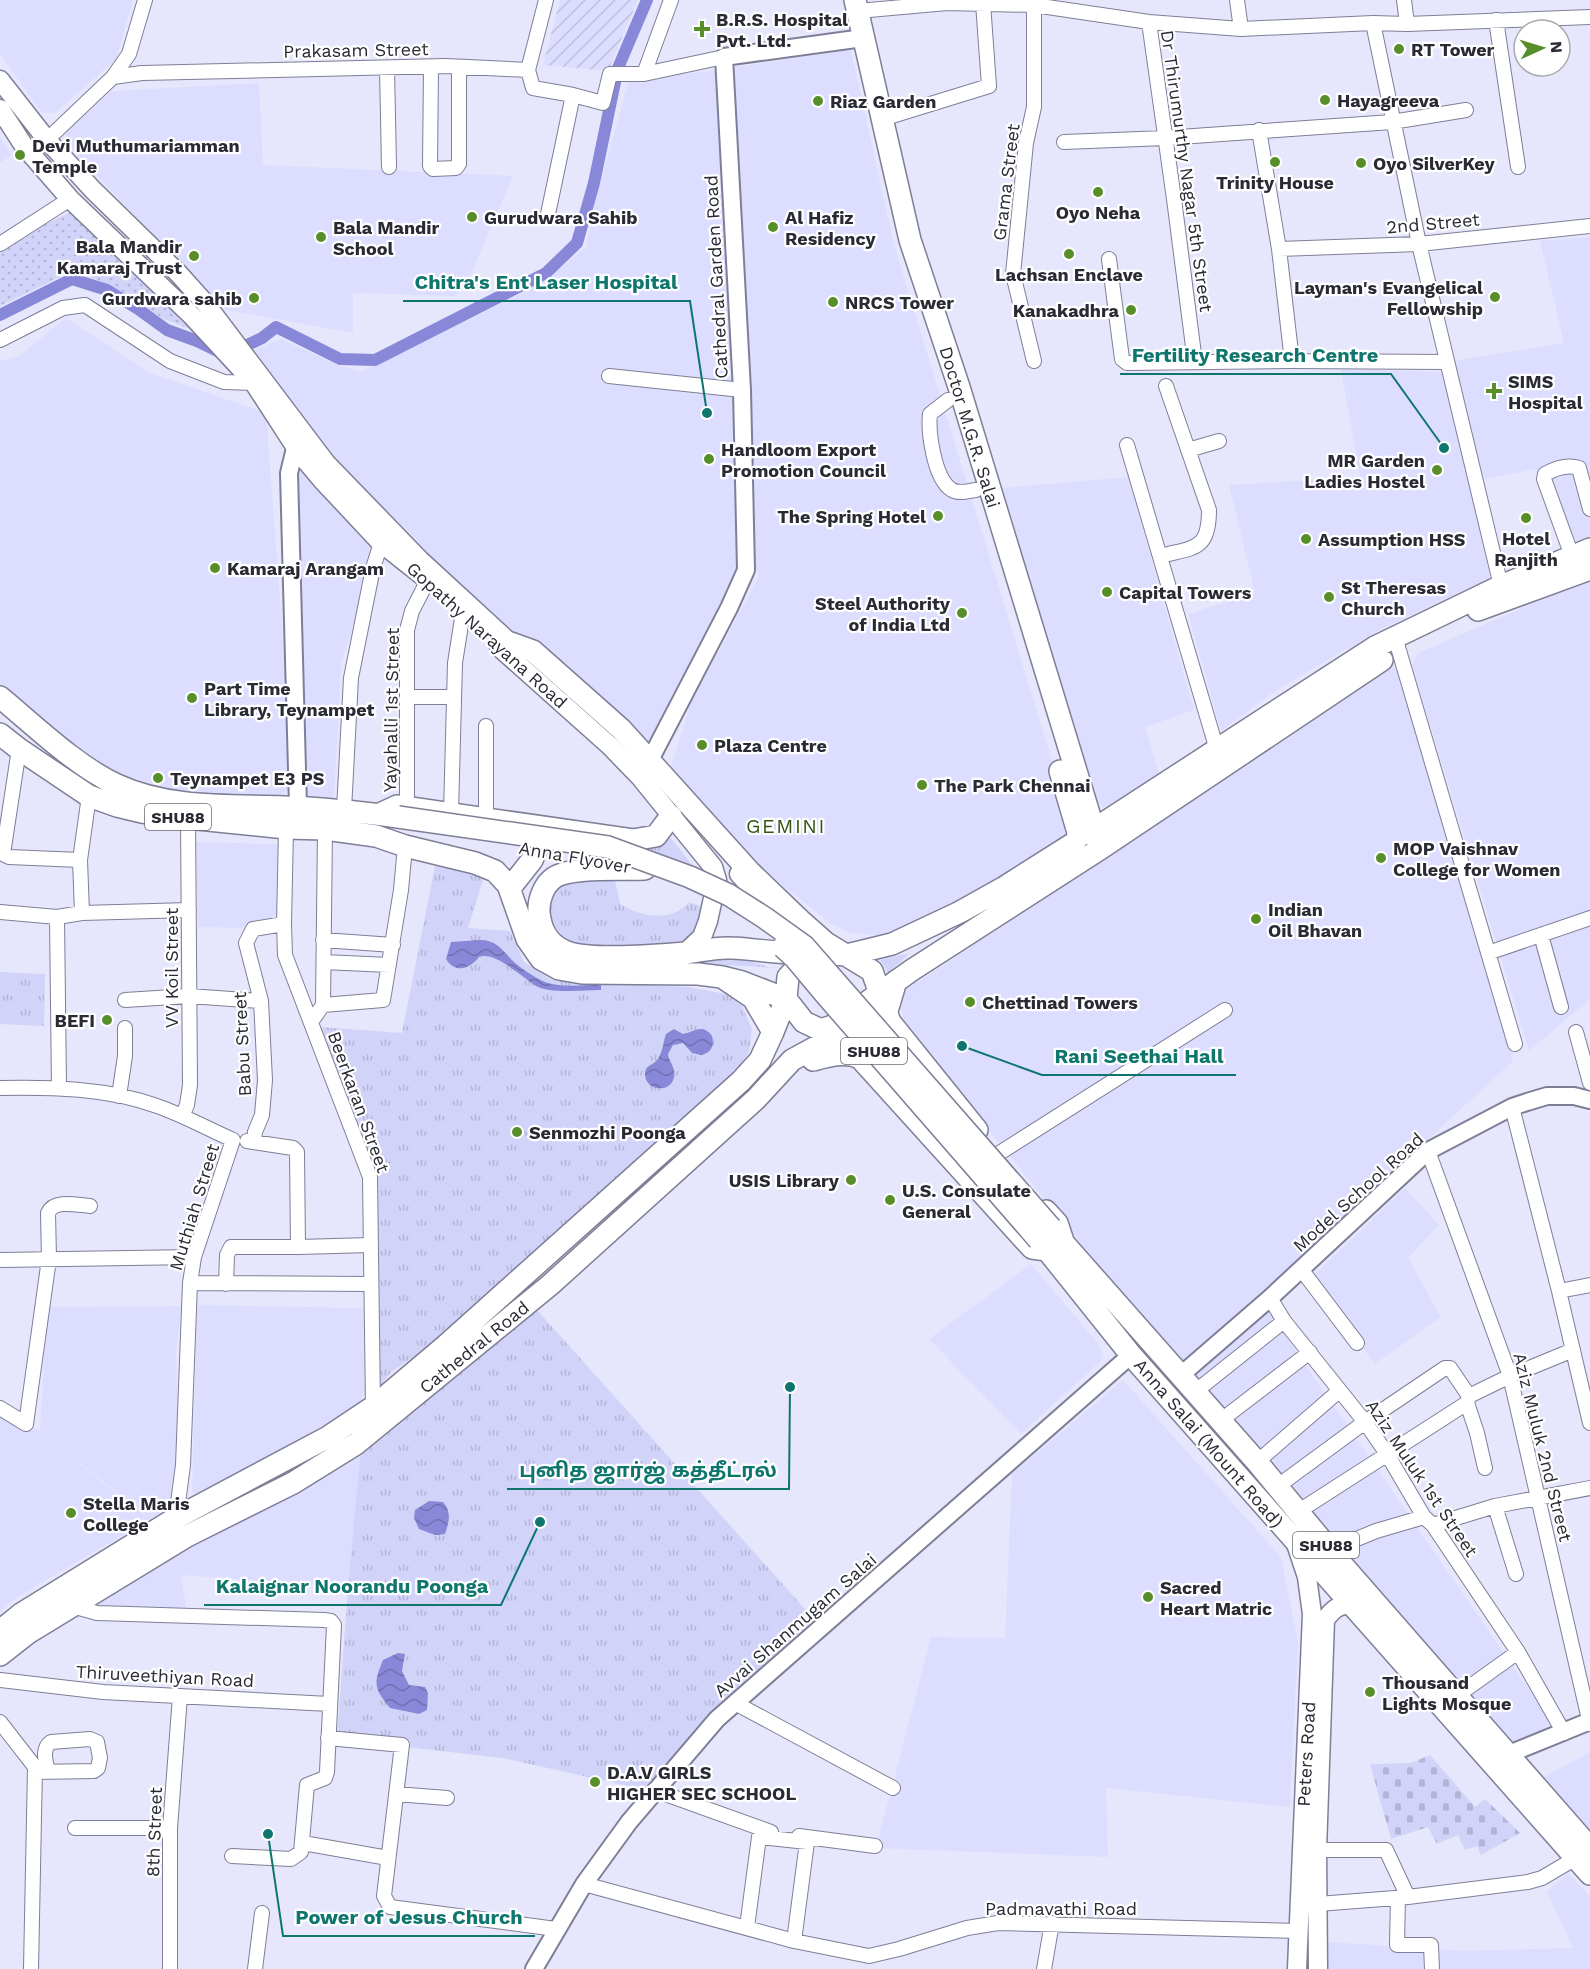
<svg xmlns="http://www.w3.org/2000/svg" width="1590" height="1969" viewBox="0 0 1590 1969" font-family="'Work Sans','Noto Sans Tamil',sans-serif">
  <defs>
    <pattern id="industrial-furrows" width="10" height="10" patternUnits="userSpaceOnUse" patternTransform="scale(1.5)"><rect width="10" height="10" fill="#dddeff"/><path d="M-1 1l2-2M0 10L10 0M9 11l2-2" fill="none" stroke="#bebfdb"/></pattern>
    <pattern id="grass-tufts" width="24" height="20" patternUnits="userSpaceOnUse" patternTransform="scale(1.5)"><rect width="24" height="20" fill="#d2d3f9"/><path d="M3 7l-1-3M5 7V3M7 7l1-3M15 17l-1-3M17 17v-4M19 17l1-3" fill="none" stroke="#b4b5d6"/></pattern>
    <pattern id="cemetery-stones" width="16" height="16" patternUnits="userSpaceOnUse" patternTransform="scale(1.5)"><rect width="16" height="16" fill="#d2d3f9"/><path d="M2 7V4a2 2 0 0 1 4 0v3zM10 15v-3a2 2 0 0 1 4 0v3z" fill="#b4b5d6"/></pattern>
    <pattern id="garden-dots" width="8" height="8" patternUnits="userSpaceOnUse" patternTransform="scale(1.5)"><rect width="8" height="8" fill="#d2d3f9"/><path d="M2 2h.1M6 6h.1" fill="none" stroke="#b4b5d6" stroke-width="1.8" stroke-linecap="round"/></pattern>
    <pattern id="water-waves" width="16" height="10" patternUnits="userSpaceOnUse" patternTransform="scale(1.5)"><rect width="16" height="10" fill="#8987d7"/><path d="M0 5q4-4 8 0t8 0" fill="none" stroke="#706faf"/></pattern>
  </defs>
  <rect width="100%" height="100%" fill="#e6e7fc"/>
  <path fill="#dddeff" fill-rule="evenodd" d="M0 0H133L116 59 55 113 41 112 0 54Z
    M851 50 894 245 1072 826 1063 842 900 937 850 933 830 923 760 867 670 770 691 702 759 577 749 544 730 68Z
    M718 70 744 564 648 749 470 602 412 535 333 459 252 351 281 339 338 365 361 372 541 284 586 247 594 207 629 80Z
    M259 83 263 165 513 176 471 274 456 296 353 293V333L211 307 179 262 67 144 66 132 112 91Z
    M0 137 11 155 0 163Z
    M1590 237V541L1564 552 1536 469 1485 479 1446 362 1564 343 1540 241Z
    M66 318 150 373 266 413 289 721 287 791 279 798 169 792 125 786 0 689V361L19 356Z
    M1341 369 1441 372 1493 569 1490 578 1383 628 1278 689 1221 731 1188 614 1255 593 1229 485 1360 477Z
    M301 469 374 542 376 551 341 664 334 800 309 799 305 790 294 473Z
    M1128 477 1194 710 1145 727 1160 776 1119 806 1103 807 1092 796 1001 488Z
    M1590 579V999L1529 1051 1412 665 1418 653Z
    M1393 667 1400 671 1513 1056 1512 1062 1184 1364 1176 1361 906 1028 901 1008 906 990Z
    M196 842 278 844 277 917 248 928 198 927Z
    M1405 1188 1439 1225 1408 1258 1441 1317 1375 1364 1310 1279Z
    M1031 1264 1100 1346 1103 1359 1021 1434 929 1339Z
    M197 1305 363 1308 366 1391 358 1405 198 1497 192 1492Z
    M182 1306 176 1351 179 1465 169 1508 17 1597 0 1612V1412L40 1431 47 1307ZM75 1460V1459L145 1515 134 1508Z
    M1269 1312 1556 1729 1512 1746 1347 1556 1191 1373Z
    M1123 1380 1281 1557 1298 1642 1290 1807 1106 1788 1108 1857 876 1848 931 1637 1005 1638 1012 1474Z
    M360 1457 348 1587 181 1575 187 1612 92 1606 179 1552Z
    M1590 1752V1830L1544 1777Z
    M1568 1873 1590 1896V1969H1328L1327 1942 1466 1951 1573 1948 1547 1892Z"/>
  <path fill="url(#industrial-furrows)" d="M560 0H638L608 71 543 65Z"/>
  <path fill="url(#grass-tufts)" d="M666 832 701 876 630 849Z
    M436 861 485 874 468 928 510 931 524 962 552 980 688 987 726 994 742 1006 752 1029 749 1052 726 1087 430 1346 391 1372 380 1386 376 1177 320 1027 402 1033Z
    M582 880 615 881 620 904C641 917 672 923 689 902L700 906V933L684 945 570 946 556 938 546 906 553 890 566 883Z
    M722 952 771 968H781L684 963Z
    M910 953 888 973 880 960Z
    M0 972 45 974 44 1026 0 1024Z
    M537 1310 814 1619 709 1714 647 1790 502 1758 337 1739 348 1587 360 1457Z"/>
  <path fill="url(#cemetery-stones)" d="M1430 1755 1475 1807 1485 1799 1520 1833 1481 1855 1477 1846 1465 1850 1458 1835 1437 1844 1428 1827 1391 1839 1370 1764 1411 1763Z"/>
  <path fill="url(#garden-dots)" d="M76 210 203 334 164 319 121 292 83 273 70 272 0 306V252L43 225Z"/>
  <path fill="url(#water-waves)" d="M480 940C495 940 501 948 510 958 518 967 534 977 545 982 560 988 584 985 601 984V990C585 990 549 994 536 986 522 977 495 951 479 957 470 969 455 974 446 959L451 942Z
    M674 1029 683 1034C695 1032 702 1023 712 1036 715 1045 711 1053 701 1055L692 1053 683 1043 673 1045 668 1054C669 1062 676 1068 674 1077 671 1094 645 1091 645 1074 645 1065 652 1066 657 1060 663 1053 663 1042 666 1034Z
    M429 1501 443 1502C452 1512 449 1522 445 1534L435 1535 419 1529 414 1518 415 1510Z
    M398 1653 405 1654 402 1671 409 1685 425 1687 428 1693 427 1710 419 1714 390 1708C374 1688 373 1684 383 1660Z"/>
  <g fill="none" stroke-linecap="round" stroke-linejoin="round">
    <path stroke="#8987d7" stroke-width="12" d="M618 68 647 0
      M0 315 72 279 107 290 138 309 167 330 197 341 226 355 262 338 276 327 340 359 375 360 546 273 577 243 594 183 615 82"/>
    <g stroke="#7e7f96" stroke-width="16">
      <path id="minor" d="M546 0 528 70 533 88 573 95 548 214
        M1237 0 1241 29
        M1404 0 1407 24
        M858 11 947 3 1034 5 1149 22 1241 29 1373 23 1407 24 1590 17
        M1496 20 1518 167
        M1149 22 1174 199 1195 362
        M1373 23 1419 244 1501 586
        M431 67 430 166 433 169 456 168 459 164V67
        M387 68 389 167
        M644 74 671 0
        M113 77 142 73 446 66 528 70
        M573 95 603 103 610 74H644L724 57
        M882 119 989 86 983 3
        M1259 130 1279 249 1292 361
        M1064 142 1165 138 1392 122 1466 110
        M32 154 113 77 129 54 145 0
        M0 244 70 199
        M1279 249 1419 244 1590 226
        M1109 259 1122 359 1127 363 1292 361 1446 362
        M0 340 63 308 85 305 170 361 224 382 254 383
        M1034 361 1013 274 1026 143 1034 107V5
        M609 376 742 390
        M948 400 930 414C928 432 934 479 952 490 959 494 968 491 976 490
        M1127 445 1217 750
        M1188 450 1219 441
        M1160 556C1194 547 1209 551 1209 510L1166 386
        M1572 556 1544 479 1545 474C1556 468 1567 464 1579 468L1590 509
        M1395 637 1515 1044
        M407 697H453
        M486 726V818
        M19 749 3 854 9 857 80 860
        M407 807V630L412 611 428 580
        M344 810 351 678 373 568 381 543
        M451 813 455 663 463 612
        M0 912 57 917 82 913 189 910
        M82 913 80 860 89 796
        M57 917 59 1087
        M284 924 285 955 370 1177 373 1407
        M1541 935 1561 1007
        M323 940 393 945
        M1488 953 1590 918
        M324 962 389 965
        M125 1000 189 996 261 1001
        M323 1005 383 1000 401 890 405 846
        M311 1022 323 1005 325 829
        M1576 1032 1590 1083
        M0 1088C52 1087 107 1088 157 1106 183 1115 208 1129 233 1140L194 1257 190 1283 183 1465 176 1518 178 1521
        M119 1096 125 1056V1028
        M1512 1107 1559 1291 1590 1423
        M182 1116 187 1105 190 1085 188 818
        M247 1141 293 1148 297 1152 298 1247 371 1245
        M254 1141 255 1132 262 1115 265 1080 261 1001 246 943 253 929 284 924 286 828
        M1428 1151 1510 1376 1590 1724
        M998 1154 1225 1010
        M0 1260 194 1257
        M1301 1269 1357 1343
        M190 1283 371 1284
        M226 1284 227 1255 231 1247H298
        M1559 1291 1590 1285
        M1270 1298 1284 1321 1365 1422 1387 1454 1424 1517 1433 1525 1518 1652 1564 1733
        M1196 1391 1284 1321
        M1467 1403 1477 1433 1485 1468
        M0 1408 26 1424 49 1259 48 1213C54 1199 77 1205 90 1206
        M1220 1421 1310 1352
        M1257 1462 1339 1391
        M1278 1486 1365 1422 1445 1368H1450L1469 1396
        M1495 1506 1516 1574
        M1299 1511 1467 1403 1469 1396 1510 1376 1573 1350
        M1433 1525 1495 1506 1590 1488
        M1330 1550 1376 1531 1424 1517
        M72 1606 97 1613 324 1620 331 1621 334 1625 327 1772 325 1778 307 1785 301 1852 291 1859 232 1856
        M0 1680 103 1692 329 1704
        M1458 1695 1518 1652
        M735 1703 893 1788
        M0 1722 35 1767 31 1969
        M328 1738 402 1745 384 1896 390 1907 556 1929
        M35 1772 94 1771 98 1768 100 1758 97 1742 90 1739 51 1742C41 1749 46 1762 48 1772
        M654 1790 771 1832
        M396 1794 447 1798
        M75 1828H170
        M799 1836 875 1846
        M303 1843 388 1858
        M1317 1850H1386L1408 1897
        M584 1884 794 1941 869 1956 899 1949 967 1928 998 1923 1299 1931
        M1398 1898 1397 1945H1431L1432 1969
        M1318 1904 1408 1897 1528 1882 1542 1878 1576 1858
        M747 1927 759 1837 807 1842 794 1941
        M170 1969V1828L180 1696
        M255 1969 262 1913
        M1044 1969 1052 1923"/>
    </g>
    <g stroke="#7e7f96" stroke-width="20">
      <path id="tertiary" d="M298 436 289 473 298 807
        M650 760 729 608 746 570 742 390 724 57 863 38
        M1181 1375 1270 1298 1428 1151 1512 1107 1527 1102 1547 1096H1574L1590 1100
        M1509 1754 1590 1721
        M534 1969 584 1884 629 1822 717 1719 1131 1355"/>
    </g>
    <g stroke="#7e7f96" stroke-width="21">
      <path id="secondary" d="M0 80 47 140 93 190 179 274 205 303 326 463 420 560 520 652
        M0 109 24 146 70 199 191 315 254 383 300 454 322 480 381 543 424 577
        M499 647 610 746 640 777 713 867 717 880 708 921 702 937 685 953
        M739 874 787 927
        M1296 1544 1307 1577 1312 1614 1297 1969
        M1318 1969 1317 1850 1325 1620C1333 1609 1338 1605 1351 1604"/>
    </g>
    <g stroke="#7e7f96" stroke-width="24">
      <path id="primary" d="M855 0 910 240 959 387 1098 843
        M1478 610 1590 569
        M511 643 533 651 621 729 750 872 800 920 826 943 872 971 890 1022 977 1130
        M0 697C35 726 76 766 117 785 169 809 229 805 284 807 323 808 360 812 398 817
        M0 734 19 749 89 796 117 806 142 812 188 818 286 828 325 829 376 836 405 846 475 863 495 871 508 885 527 939 541 959 559 969 582 973 698 974 722 977 753 998 773 1032
        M1060 771 1079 836
        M382 813 397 806 633 840 656 836 671 816
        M645 869C622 870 583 867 562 874 544 879 536 902 540 919 543 935 551 946 567 952 592 961 657 955 686 953 701 951 716 947 731 948 757 949 778 954 804 953
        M510 888 532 860 546 828
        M722 977 742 982 786 999 804 1022 821 1030 835 1025 912 970 1100 849 1382 660
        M813 1060C828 1056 846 1051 860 1058L1032 1248 1047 1250
        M1046 1211 1057 1223 1063 1241
        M1053 1231 1257 1462 1338 1560 1590 1848
        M1039 1240 1131 1355 1590 1874
        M0 1631 21 1614 176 1518 328 1437 373 1407 444 1347 741 1081 760 1060 773 1032 786 999 788 977 811 953 847 955 892 944 960 912 1003 888 1074 843 1079 836 1093 830 1375 647 1501 586 1590 549
        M0 1655 28 1633 187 1536 293 1483 356 1444 550 1285 756 1099 792 1060 814 1048 837 1041 887 1011 896 981"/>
    </g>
    <use href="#minor" stroke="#fff" stroke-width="14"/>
    <use href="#tertiary" stroke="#fff" stroke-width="16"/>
    <use href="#secondary" stroke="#fff" stroke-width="18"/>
    <use href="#primary" stroke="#fff" stroke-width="21"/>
    <g stroke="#7e7f96" stroke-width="24" stroke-linecap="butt">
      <path id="primary-bridge" d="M398 817 608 847 690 877 729 895 765 918 804 946 1051 1228
        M783 947 795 958 826 995 1039 1240"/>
    </g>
    <use href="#primary-bridge" stroke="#fff" stroke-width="21"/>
  </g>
  <g fill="#588e29" stroke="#fff" stroke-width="2">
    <path d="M699 20h6v6h6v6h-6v6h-6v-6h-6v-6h6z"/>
    <circle cx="1399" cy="49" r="6"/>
    <circle cx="1325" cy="100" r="6"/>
    <circle cx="818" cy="101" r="6"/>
    <circle cx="20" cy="155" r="6"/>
    <circle cx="1275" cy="162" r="6"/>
    <circle cx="1361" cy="163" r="6"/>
    <circle cx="1098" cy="192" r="6"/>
    <circle cx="472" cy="217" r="6"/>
    <circle cx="773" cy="227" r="6"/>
    <circle cx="321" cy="237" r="6"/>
    <circle cx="1069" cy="254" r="6"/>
    <circle cx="194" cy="256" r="6"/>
    <circle cx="1495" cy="297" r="6"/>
    <circle cx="254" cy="298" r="6"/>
    <circle cx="833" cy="302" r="6"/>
    <circle cx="1131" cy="310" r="6"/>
    <path d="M1491 382h6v6h6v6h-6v6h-6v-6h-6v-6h6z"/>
    <circle cx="709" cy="459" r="6"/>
    <circle cx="1437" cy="470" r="6"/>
    <circle cx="938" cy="516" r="6"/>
    <circle cx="1526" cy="518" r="6"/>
    <circle cx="1306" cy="539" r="6"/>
    <circle cx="215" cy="568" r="6"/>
    <circle cx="1107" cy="592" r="6"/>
    <circle cx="1329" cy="597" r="6"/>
    <circle cx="962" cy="613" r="6"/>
    <circle cx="192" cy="698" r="6"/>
    <circle cx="702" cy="745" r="6"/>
    <circle cx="158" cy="778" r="6"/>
    <circle cx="922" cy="785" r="6"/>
    <circle cx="1381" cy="858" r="6"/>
    <circle cx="1256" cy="919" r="6"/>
    <circle cx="970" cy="1002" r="6"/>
    <circle cx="107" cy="1020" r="6"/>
    <circle cx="517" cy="1132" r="6"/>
    <circle cx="851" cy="1180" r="6"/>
    <circle cx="890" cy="1200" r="6"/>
    <circle cx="71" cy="1513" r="6"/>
    <circle cx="1148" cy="1597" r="6"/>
    <circle cx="1370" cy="1692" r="6"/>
    <circle cx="595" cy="1782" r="6"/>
  </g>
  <g text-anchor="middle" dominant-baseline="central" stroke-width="4.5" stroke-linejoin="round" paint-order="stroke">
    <g fill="#fff" stroke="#696a70" stroke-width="1.5">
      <rect x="145" y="804" width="66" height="26" rx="4.5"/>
      <rect x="841" y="1038" width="66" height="26" rx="4.5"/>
      <rect x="1293" y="1532" width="66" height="26" rx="4.5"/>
    </g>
    <g font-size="16" font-weight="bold" fill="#292a33">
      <text x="178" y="817">SHU88</text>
      <text x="874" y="1051">SHU88</text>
      <text x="1326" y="1545">SHU88</text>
    </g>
    <g font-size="18" font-weight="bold" fill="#292a33" stroke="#fff" text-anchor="start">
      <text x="716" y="19">B.R.S. Hospital<tspan x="716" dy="21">Pvt. Ltd.</tspan></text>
      <text x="1411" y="49">RT Tower</text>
      <text x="1337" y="100">Hayagreeva</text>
      <text x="830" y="101">Riaz Garden</text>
      <text x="32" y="145">Devi Muthumariamman<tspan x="32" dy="21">Temple</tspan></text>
      <text x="1373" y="163">Oyo SilverKey</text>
      <text x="1275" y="182" text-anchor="middle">Trinity House</text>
      <text x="1098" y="212" text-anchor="middle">Oyo Neha</text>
      <text x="484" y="217">Gurudwara Sahib</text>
      <text x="785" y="217">Al Hafiz<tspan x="785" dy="21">Residency</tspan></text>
      <text x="333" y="227">Bala Mandir<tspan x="333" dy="21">School</tspan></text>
      <text x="182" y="246" text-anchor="end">Bala Mandir<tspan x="182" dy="21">Kamaraj Trust</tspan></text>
      <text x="1069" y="274" text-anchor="middle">Lachsan Enclave</text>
      <text x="1483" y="287" text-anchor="end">Layman's Evangelical<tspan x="1483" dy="21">Fellowship</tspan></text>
      <text x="242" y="298" text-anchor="end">Gurdwara sahib</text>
      <text x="845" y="302">NRCS Tower</text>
      <text x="1119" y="310" text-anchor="end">Kanakadhra</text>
      <text x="1508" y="381">SIMS<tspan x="1508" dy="21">Hospital</tspan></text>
      <text x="721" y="449">Handloom Export<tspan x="721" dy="21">Promotion Council</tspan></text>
      <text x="1425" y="460" text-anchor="end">MR Garden<tspan x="1425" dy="21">Ladies Hostel</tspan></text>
      <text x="926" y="516" text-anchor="end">The Spring Hotel</text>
      <text x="1526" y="538" text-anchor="middle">Hotel<tspan x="1526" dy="21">Ranjith</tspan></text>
      <text x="1318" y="539">Assumption HSS</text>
      <text x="227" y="568">Kamaraj Arangam</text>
      <text x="1341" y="587">St Theresas<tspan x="1341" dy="21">Church</tspan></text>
      <text x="1119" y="592">Capital Towers</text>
      <text x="950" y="603" text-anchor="end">Steel Authority<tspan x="950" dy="21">of India Ltd</tspan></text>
      <text x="204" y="688">Part Time<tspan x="204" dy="21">Library, Teynampet</tspan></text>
      <text x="714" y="745">Plaza Centre</text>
      <text x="170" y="778">Teynampet E3 PS</text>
      <text x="934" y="785">The Park Chennai</text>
      <text x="1393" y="848">MOP Vaishnav<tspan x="1393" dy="21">College for Women</tspan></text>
      <text x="1268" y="909">Indian<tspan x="1268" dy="21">Oil Bhavan</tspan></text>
      <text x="982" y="1002">Chettinad Towers</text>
      <text x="95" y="1020" text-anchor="end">BEFI</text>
      <text x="529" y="1132">Senmozhi Poonga</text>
      <text x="839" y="1180" text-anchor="end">USIS Library</text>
      <text x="902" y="1190">U.S. Consulate<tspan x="902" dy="21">General</tspan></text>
      <text x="83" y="1503">Stella Maris<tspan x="83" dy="21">College</tspan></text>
      <text x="1160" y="1587">Sacred<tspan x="1160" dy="21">Heart Matric</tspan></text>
      <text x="1382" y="1682">Thousand<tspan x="1382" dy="21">Lights Mosque</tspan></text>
      <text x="607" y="1772">D.A.V GIRLS<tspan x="607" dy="21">HIGHER SEC SCHOOL</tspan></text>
    </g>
    <g font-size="18" fill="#292a33" stroke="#fff">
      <text transform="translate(356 50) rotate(-1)">Prakasam Street</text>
      <text transform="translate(1187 171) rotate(82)">Dr Thirumurthy Nagar 5th Street</text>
      <text transform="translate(1006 182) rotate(-83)">Grama Street</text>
      <text transform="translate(1433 223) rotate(-5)">2nd Street</text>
      <text transform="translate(716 277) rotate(-93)">Cathedral Garden Road</text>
      <text transform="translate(970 427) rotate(73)">Doctor M.G.R. Salai</text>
      <text transform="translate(487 635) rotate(42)">Gopathy Narayana Road</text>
      <text transform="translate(391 710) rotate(-89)">Yayahalli 1st Street</text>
      <text transform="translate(575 857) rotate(10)">Anna Flyover</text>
      <text transform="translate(171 968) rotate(-90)">VV Koil Street</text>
      <text transform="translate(242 1044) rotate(-93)">Babu Street</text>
      <text transform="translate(359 1102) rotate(70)">Beerkaran Street</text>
      <text transform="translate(1358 1192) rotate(-42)">Model School Road</text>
      <text transform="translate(194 1207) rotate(-73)">Muthiah Street</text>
      <text transform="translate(474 1347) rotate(-39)">Cathedral Road</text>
      <text transform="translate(1209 1443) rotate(49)">Anna Salai (Mount Road)</text>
      <text transform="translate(1543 1447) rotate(76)">Aziz Muluk 2nd Street</text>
      <text transform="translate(1422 1478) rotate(56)">Aziz Muluk 1st Street</text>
      <text transform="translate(795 1625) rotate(-41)">Avvai Shanmugam Salai</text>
      <text transform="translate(165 1676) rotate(3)">Thiruveethiyan Road</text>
      <text transform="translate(1306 1754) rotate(-87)">Peters Road</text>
      <text transform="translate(154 1832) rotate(-88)">8th Street</text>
      <text x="1061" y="1908">Padmavathi Road</text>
    </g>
    <g font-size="20" letter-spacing="1.5" fill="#325414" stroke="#fff">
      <text x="786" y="826">GEMINI</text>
    </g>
  </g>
  <path fill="none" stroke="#0f766e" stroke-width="2" d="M707 413L690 301H403M1444 448L1391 374H1120M962 1046L1042 1075H1236M790 1387L789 1489H507M540 1522L501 1605H204M268 1834L283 1936H535"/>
  <g fill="#0f766e" stroke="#fff" stroke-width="2">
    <circle cx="707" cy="413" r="6"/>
    <circle cx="1444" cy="448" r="6"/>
    <circle cx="962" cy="1046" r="6"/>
    <circle cx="790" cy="1387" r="6"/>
    <circle cx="540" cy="1522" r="6"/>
    <circle cx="268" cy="1834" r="6"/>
  </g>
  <g font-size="20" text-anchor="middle" font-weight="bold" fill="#0f766e" stroke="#fff" stroke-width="4.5" stroke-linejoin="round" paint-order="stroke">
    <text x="546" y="289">Chitra's Ent Laser Hospital</text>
    <text x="1255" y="362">Fertility Research Centre</text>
    <text x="1139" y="1063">Rani Seethai Hall</text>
    <text x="648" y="1477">புனித ஜார்ஜ் கத்தீட்ரல்</text>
    <text x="352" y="1593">Kalaignar Noorandu Poonga</text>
    <text x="409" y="1924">Power of Jesus Church</text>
  </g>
  <g transform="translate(1542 48) rotate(86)"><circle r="28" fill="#ffffff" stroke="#a9aaad" stroke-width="1.5"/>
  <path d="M0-4.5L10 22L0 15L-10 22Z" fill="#588e29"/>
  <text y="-9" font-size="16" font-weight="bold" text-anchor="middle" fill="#292a33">N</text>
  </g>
</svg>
